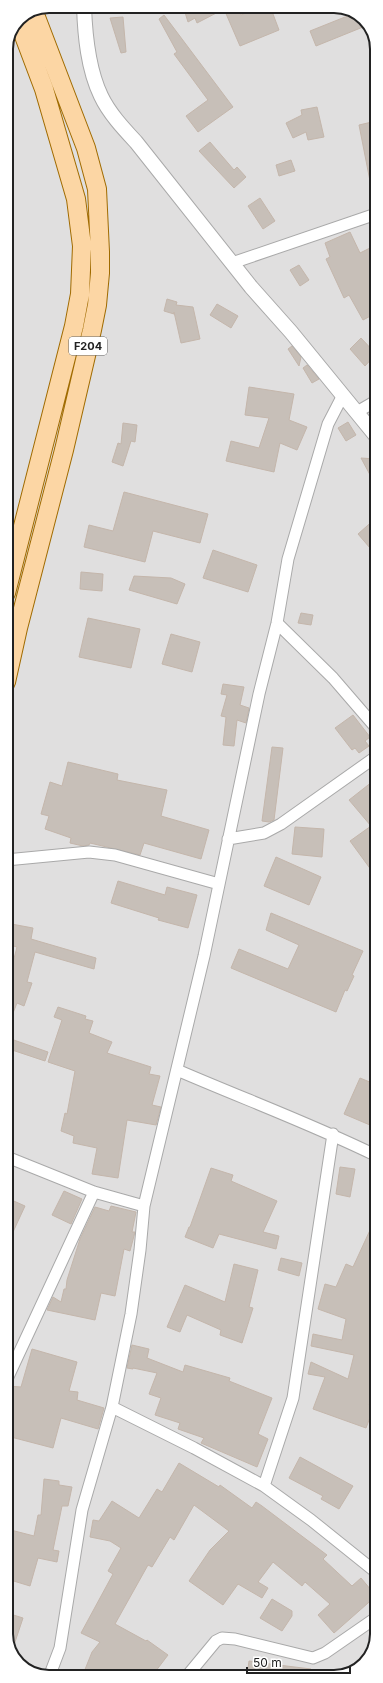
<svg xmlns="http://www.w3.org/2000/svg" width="383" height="1683" viewBox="0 0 383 1683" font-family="Inter,sans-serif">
  <rect width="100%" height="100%" fill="#f2efe9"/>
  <path fill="#e0dfdf" d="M49 6H340L363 17 376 41 377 1635 367 1662 342 1676 43 1677 20 1666 7 1642 6 48 19 18Z"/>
  <path fill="#c7bfb8" stroke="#c4b6ab" d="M183 6H237L241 15 264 6H270L279 30 240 46 224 9 197 23 195 18 188 22Z
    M355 13 363 17 368 25 316 46 310 31Z
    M164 15 233 107 198 132 186 116 208 100 174 54 177 52 159 19Z
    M123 17 126 52 121 53 110 18Z
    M317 107 324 137 308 140 306 132 293 138 286 123 302 115 301 110Z
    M376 121V186H371L359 125Z
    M210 142 234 170 237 167 246 177 234 188 199 151Z
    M291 160 295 171 279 176 276 165Z
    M260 198 275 221 263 229 248 206Z
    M350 232 360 253 376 245V313L363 320 349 295 344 298 326 259 330 257 325 243Z
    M299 265 309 280 300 286 290 270Z
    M167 299 177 302 176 305 193 307 200 339 181 343 174 312V314L164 311Z
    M217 304 238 316 231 328 210 315Z
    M361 338 376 354 365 366 350 349Z
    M292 346 301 357 299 366 288 349Z
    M307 365 319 379 312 383 303 368Z
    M249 387 294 394 289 420 307 427 297 450 280 443 274 472 226 461 231 441 259 448 269 418 245 415Z
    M348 422 356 435 346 441 338 428Z
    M123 423 137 425 135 442 131 441 123 466 112 462 118 443 121 444Z
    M361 458 376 459V486Z
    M124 492 208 514 200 543 153 531 145 562 84 547 89 525 113 531Z
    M376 518V555L358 534Z
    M213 550 257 565 248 592 203 578Z
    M81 572 103 574 102 591 80 589Z
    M134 576 171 578 185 584 177 604 129 590Z
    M301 613 313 615 311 625 298 623Z
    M88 618 140 629 131 668 79 657Z
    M171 634 200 642 192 672 162 664Z
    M223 684 244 687 240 705 249 708 246 723 237 720 234 746 223 745 226 717 221 716 227 695 221 694Z
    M353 715 370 737 365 741 369 746 359 753 355 748 352 750 335 728Z
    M272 747 283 748 274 820 269 822 262 821Z
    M68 762 118 774 117 780 167 790 161 816 209 830 201 859 144 843 140 855 90 843 89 845 83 846 70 843 71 838 45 829 49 816 41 814 50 782 62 786Z
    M377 778V878L350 841 371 826 349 800Z
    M295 827 324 829 322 857 292 854Z
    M276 857 321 877 309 905 264 886Z
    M118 881 165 895 167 887 197 895 188 928 158 920 159 918 111 903Z
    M271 913 363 951 352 975 354 976 347 991 345 990 336 1012 231 968 239 949 288 969 299 945 266 930Z
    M6 923 33 928 31 939 96 958 94 969 35 952 27 982 32 983 24 1006 17 1003 7 1028 6 989 17 947 6 944Z
    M58 1007 86 1016 85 1019 93 1021 89 1033 112 1042 107 1053 151 1067 149 1074 160 1076 152 1105 161 1107 156 1125 127 1120 118 1178 92 1174 97 1148 73 1143 74 1136 61 1131 65 1113 67 1114 75 1071 48 1062 62 1020 54 1017Z
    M8 1038 48 1052 45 1061 6 1048Z
    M360 1078 377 1085V1128L344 1114Z
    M340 1167 355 1169 350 1197 336 1194Z
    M211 1168 233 1175 231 1181 277 1201 263 1232 279 1236 276 1249 219 1234 213 1248 185 1237 189 1227H190Z
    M64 1191 82 1199 71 1224 52 1215Z
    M7 1198 25 1206 7 1245Z
    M111 1206 136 1212 132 1232H135L130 1251 124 1249 115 1296 101 1293 95 1320 47 1310 53 1297 61 1302 64 1289H66L67 1280 80 1239 95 1207 109 1211Z
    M377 1215V1384L369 1405 374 1407 366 1428 313 1409 325 1377 308 1374 311 1362 348 1379 354 1355 311 1346 313 1334 342 1340 346 1319 318 1309 325 1284 336 1287 346 1264 353 1267Z
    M281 1258 302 1263 299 1276 278 1270Z
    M234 1264 258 1270 249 1307 253 1308 242 1343 220 1335 221 1330 187 1315 180 1332 167 1327 185 1285 225 1302Z
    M132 1345 149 1349 147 1358 183 1372 185 1365 230 1378 229 1381 272 1398 258 1434 268 1439 257 1467 201 1443 204 1438 178 1429 180 1423 155 1415 161 1398 149 1394 157 1373 133 1368V1369L127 1368Z
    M32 1349 77 1362 69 1391 78 1392 77 1400 104 1408 98 1429 61 1418 53 1448 7 1436V1420L11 1403 7 1402 8 1386 21 1387Z
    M300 1457 353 1486 339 1509 321 1499 323 1496 289 1478Z
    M179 1463 219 1487 220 1485 252 1508 256 1502 262 1506 327 1555 323 1559 352 1586 361 1578 376 1596 334 1633 318 1615 330 1604 305 1582 302 1586 273 1562 258 1582 268 1588 262 1598 238 1584 223 1605 189 1581 210 1550 229 1531 194 1505 174 1540 170 1537 152 1567 148 1565 115 1624 146 1641 147 1640 168 1655 152 1676 82 1677 92 1652 100 1642 81 1633 113 1574 108 1571 121 1548 110 1541 90 1537 93 1520 99 1521 112 1501 139 1518 157 1489 162 1492Z
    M44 1479 59 1481V1485L72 1487 68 1506H62L53 1550 59 1551 57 1562 38 1558 30 1586 7 1579V1529L34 1536 38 1515H41Z
    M272 1599 292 1611V1616L282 1631 260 1618Z
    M7 1613 23 1618 12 1651 7 1642Z
    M249 1661 259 1662 261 1664 262 1663 311 1669V1676H247Z"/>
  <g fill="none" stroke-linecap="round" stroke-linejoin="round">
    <g stroke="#a9a9a9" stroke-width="13">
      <path id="minor" d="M232 263 376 214
        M357 412 376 401
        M277 623 333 678 377 729
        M228 839 264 833 281 824 377 756
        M6 860 89 852 115 855 219 884
        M177 1070C244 1099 312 1124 377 1156
        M7 1157 94 1192 144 1206
        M7 1379 94 1192
        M112 1407 194 1448 264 1486 311 1520 377 1573
        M264 1486 293 1398 333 1134
        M187 1676 216 1641 222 1638 235 1639 313 1658 325 1653 377 1617
        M49 1677 60 1648 82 1510 112 1407 131 1314 140 1250 144 1206 204 956 259 694 277 623 288 559 328 424 343 395"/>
    </g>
    <g stroke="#a9a9a9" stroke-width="16">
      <path id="tertiary" d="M84 6C85 36 88 69 101 96 109 113 123 128 136 142L251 287 291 332 376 436"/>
    </g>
    <g stroke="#a06b00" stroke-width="20">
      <path id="primary" d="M6 593 74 326 80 294 82 246 76 199 44 89 18 20
        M6 682 18 628 64 450 92 330 97 305 100 273V252L97 189 86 148 34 12"/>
    </g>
    <use href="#minor" stroke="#fff" stroke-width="11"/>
    <use href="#tertiary" stroke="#fff" stroke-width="14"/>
    <use href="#primary" stroke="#fcd6a4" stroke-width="18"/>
  </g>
  <g text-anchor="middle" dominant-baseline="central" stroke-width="3" stroke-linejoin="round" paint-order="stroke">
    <rect fill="#fff" stroke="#646464" stroke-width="1" x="69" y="337" width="38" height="18" rx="3"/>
    <g font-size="11" font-weight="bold" fill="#222">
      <text x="88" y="346">F204</text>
    </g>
  </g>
  <path d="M0 0H383V1683H0ZM49 13H334A36 36 0 0 1 370 49V1634A36 36 0 0 1 334 1670H49A36 36 0 0 1 13 1634V49A36 36 0 0 1 49 13Z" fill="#fff" fill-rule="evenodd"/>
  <path fill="none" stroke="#222" stroke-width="2" d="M49 13H334A36 36 0 0 1 370 49V1634A36 36 0 0 1 334 1670H49A36 36 0 0 1 13 1634V49A36 36 0 0 1 49 13Z"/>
  <path d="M247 1667v6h103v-6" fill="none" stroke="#222222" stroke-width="2"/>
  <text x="253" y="1667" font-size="12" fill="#222222" stroke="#ffffff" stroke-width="3" paint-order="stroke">50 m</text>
</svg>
